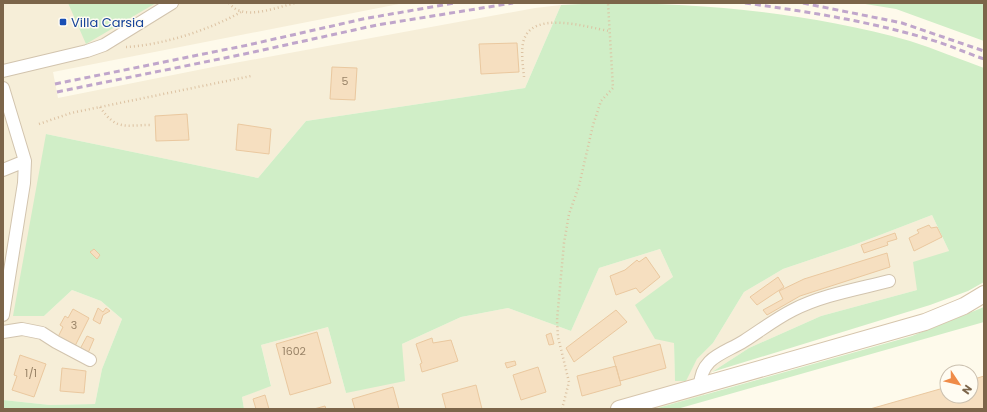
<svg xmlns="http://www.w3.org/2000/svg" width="987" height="412" viewBox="0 0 987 412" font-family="Poppins,sans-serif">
  <rect width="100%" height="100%" fill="#fefaeb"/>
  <path fill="#f6eed8" d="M3 3H404L53 72 58 98 218 66 535 8 561 5 525 88 306 121 258 178 46 134 44 316 72 290 101 301 122 319 102 369 95 404 50 405 3 400Z
    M932 215 949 251 917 290 821 316 749 348 712 372 704 395 654 409H244L242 397 271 385 261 345 328 327 346 393 402 344 461 317 508 308 571 331 599 268 660 249 673 277 675 381H685L697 359 713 343 744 292 783 269 854 245Z"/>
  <path fill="#d0eec7" d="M68 3H156L86 44Z
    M603 3C706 3 811 13 910 41 935 49 959 59 984 68V282L968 291 930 305 712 372 749 348 821 316 917 290 913 262 949 251 932 215 854 245 783 269 744 292 713 343 697 359 686 381H675L674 343 655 339 635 305 673 277 660 249 599 268 571 331 508 308 461 317 402 344 405 381 346 393 328 327 261 345 271 386 242 397 244 409H3V400L50 405 95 404 102 369 122 319 101 301 72 290 44 316H13L46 134 258 178 306 121 525 88 561 5Z
    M859 3H984V41L896 9Z
    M984 307V322L677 409H654L912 336Z"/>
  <path fill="#f6dfc0" stroke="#eac89f" d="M517 43 519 72 481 74 479 44Z
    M332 67 357 68 355 100 330 99Z
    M187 114 189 140 156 141 155 116Z
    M238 124 271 129 269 154 236 150Z
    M929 225 931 228 937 227 942 237 914 251 909 238 919 233 917 230Z
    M895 233 897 239 887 242 888 245 864 253 861 245Z
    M94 249 100 255 97 259 90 252Z
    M887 253 890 267 800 296 767 315 763 310 783 299 779 291 804 279Z
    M646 257 660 277 640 293 636 288 616 295 610 276 625 270 637 260 639 262Z
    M778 277 784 287 757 305 750 297Z
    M98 308 103 312 106 308 110 311 103 315 100 324 93 320Z
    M73 309 89 318 75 346 58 337 63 327 60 325 65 316 68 318Z
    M616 310 627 322 574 362 566 348Z
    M317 332 331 383 290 395 276 344Z
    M551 333 554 344 549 345 546 335Z
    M87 336 94 339 88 353 80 349Z
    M432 338 433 343 451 340 458 361 422 372 420 364 422 363 416 344Z
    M660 344 666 368 620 381 613 357Z
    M20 355 46 364 34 397 12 390 17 376 14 375Z
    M515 361 516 365 507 368 505 363Z
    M616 366 621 385 582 396 577 376Z
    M538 367 546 392 521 400 513 375Z
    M62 368 86 371 84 393 60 391Z
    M984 376V409H870L947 387V396H971V380Z
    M476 385 482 409H446L442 394Z
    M393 387 399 409H355L352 399Z
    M265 395 269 409H256L253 399Z
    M325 406 326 409H314Z"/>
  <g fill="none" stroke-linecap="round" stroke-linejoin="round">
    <g stroke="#d2c4ae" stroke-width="14">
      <path id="minor" d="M3 71 87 51 104 45 172 3
        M3 88 25 161 24 183 3 315
        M3 170 25 161
        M3 332 22 329 42 333 56 342 90 360
        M700 386C701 357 723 354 744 341 760 331 775 319 793 310 822 295 858 289 889 281"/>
    </g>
    <g stroke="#d6c5ac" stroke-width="18">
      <path id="secondary" d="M619 409 925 322 964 306 984 294"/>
    </g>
    <path stroke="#dcc2a2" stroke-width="2.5" stroke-dasharray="1 3" stroke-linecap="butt" d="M229 3C243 22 276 7 296 3
      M126 47C163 45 209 30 241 12
      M524 77C523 66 521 54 523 43 530 9 586 27 609 31
      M100 107C116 131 125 125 151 125
      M39 124 71 113 251 76
      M562 409 569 382 558 337 557 320 564 243 569 214 579 186 593 125 601 101 613 88 608 3"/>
    <use href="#minor" stroke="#fff" stroke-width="12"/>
    <use href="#secondary" stroke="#fff" stroke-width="16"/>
    <path stroke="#c0a6cb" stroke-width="3" stroke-dasharray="6 4" stroke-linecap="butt" d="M745 3C810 12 875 22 938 42 954 47 969 54 984 59
      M803 3 902 23 984 51
      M55 84 248 45 363 19 454 3
      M57 92 249 53 377 25 513 3"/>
  </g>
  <rect fill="#1a4fb4" stroke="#fffcf2" stroke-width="1.5" x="59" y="18" width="8" height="8" rx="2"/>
  <g text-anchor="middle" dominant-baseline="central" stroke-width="3" stroke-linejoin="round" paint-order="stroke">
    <g font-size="11" fill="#9a8468">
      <text x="345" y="81">5</text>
      <text x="74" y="325">3</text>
      <text x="294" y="351">1602</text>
      <text x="31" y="373">1/1</text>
    </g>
    <g font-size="13" fill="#164399" stroke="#fffcf2" text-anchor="start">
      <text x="71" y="22">Villa Carsia</text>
    </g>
  </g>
  <rect width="987" height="412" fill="none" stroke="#7c654a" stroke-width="8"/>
  <g transform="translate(959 384) rotate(125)"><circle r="19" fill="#fffcf2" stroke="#cbc0af"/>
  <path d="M0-3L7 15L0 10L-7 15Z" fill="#ef8b48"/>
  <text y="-6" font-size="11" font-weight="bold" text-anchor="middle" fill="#7c654a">N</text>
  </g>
</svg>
